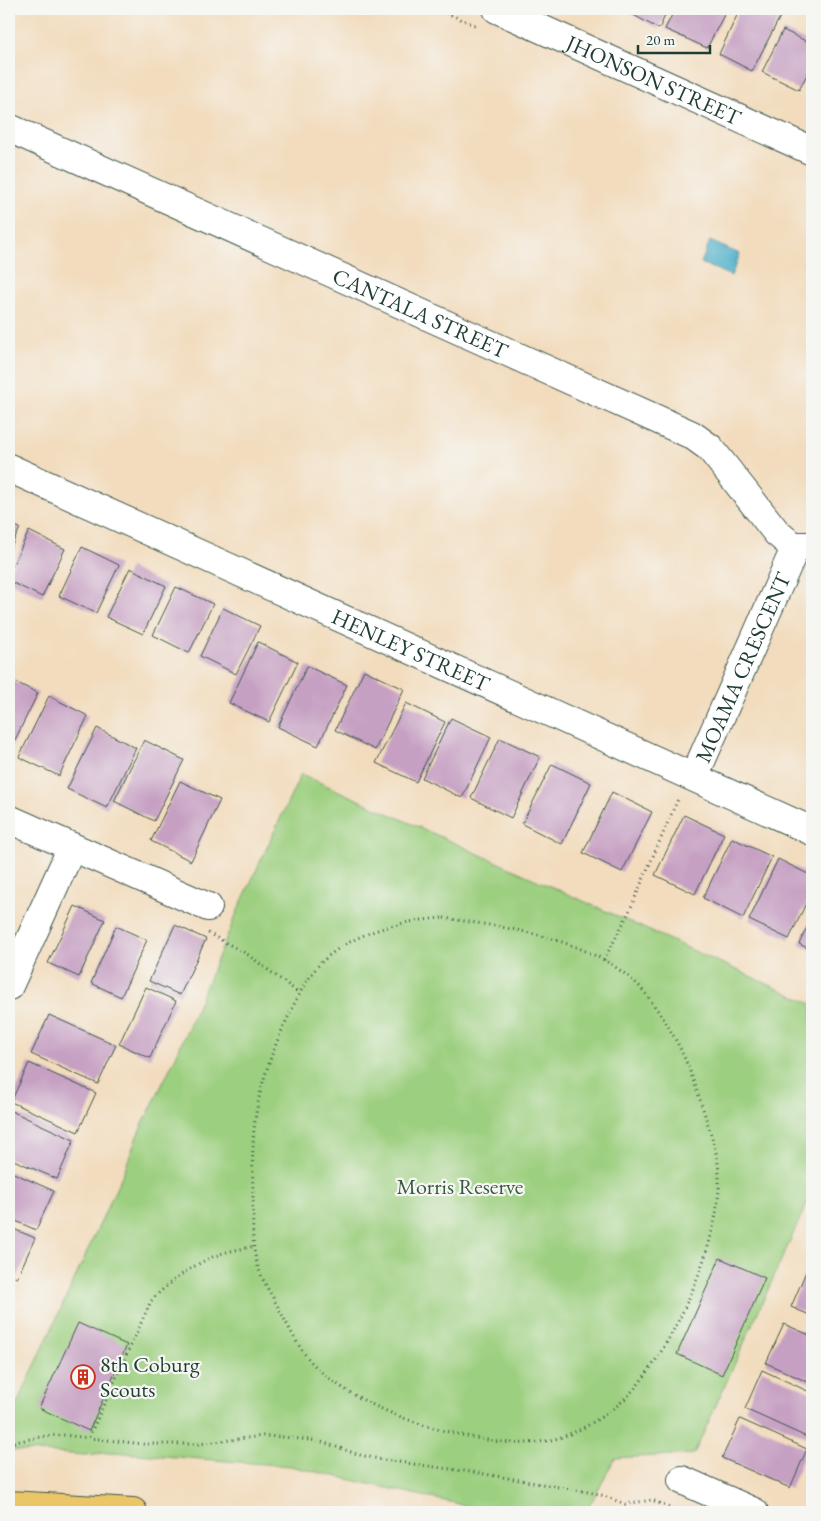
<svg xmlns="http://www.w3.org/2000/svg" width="821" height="1521" viewBox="0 0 821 1521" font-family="'EB Garamond',serif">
  <rect width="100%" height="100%" fill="#f6f6f2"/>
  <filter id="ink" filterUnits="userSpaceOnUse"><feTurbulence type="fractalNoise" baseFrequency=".02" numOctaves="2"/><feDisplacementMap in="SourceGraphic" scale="10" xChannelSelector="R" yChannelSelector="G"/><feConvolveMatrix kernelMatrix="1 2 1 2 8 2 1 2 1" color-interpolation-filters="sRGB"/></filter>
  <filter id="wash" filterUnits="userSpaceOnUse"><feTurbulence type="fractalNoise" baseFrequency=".0096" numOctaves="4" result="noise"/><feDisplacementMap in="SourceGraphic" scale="20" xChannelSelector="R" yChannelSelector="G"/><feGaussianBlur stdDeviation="1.12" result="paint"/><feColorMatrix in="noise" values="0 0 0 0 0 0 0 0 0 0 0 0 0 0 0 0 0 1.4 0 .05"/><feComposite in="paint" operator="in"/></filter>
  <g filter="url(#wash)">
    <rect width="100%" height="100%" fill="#f2dcbd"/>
    <path fill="#9ccf7f" stroke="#5e865a" d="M301 774 812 1004V1192L694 1454 615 1458 586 1512H494L290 1466 112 1452 85 1455 9 1450V1422L125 1169 137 1136 176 1056 242 901Z"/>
    <path fill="#4aadc9" stroke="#34757e" d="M710 241 740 254 731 276 701 263Z"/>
    <g id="blocks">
      <path fill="#c6a0c3" d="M598 9H614L611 14Z
        M629 9H668L659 29 628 12Z
        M675 9H727L707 48 665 29Z
        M740 9H774L782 13 752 71 719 54Z
        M783 30 812 44V65L799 90 762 72Z
        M9 523 20 528 9 551Z
        M29 531 65 549 42 597 9 581V573Z
        M82 547 119 565 96 613 59 596Z
        M130 568 166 586 143 634 106 617Z
        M176 587 213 604 189 653 153 635Z
        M223 608 260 626 236 674 200 656Z
        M258 642 298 662 269 722 229 703Z
        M307 666 347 685 318 746 278 727Z
        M364 670 404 689 375 750 335 730Z
        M9 679 38 693 9 752Z
        M49 696 88 716 59 776 19 757Z
        M406 703 445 722 416 782 376 763Z
        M451 718 491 737 462 798 422 778Z
        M97 728 136 748 107 808 67 789Z
        M500 738 540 757 511 818 471 798Z
        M144 740 184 760 154 821 114 801Z
        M552 764 591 783 562 844 522 824Z
        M180 781 220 800 191 861 151 841Z
        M612 792 652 812 622 872 583 853Z
        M684 815 724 834 695 894 655 875Z
        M732 838 772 857 743 918 703 898Z
        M778 859 812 876V891L789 939 749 920Z
        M75 906 105 920 79 977 48 963Z
        M812 917V950L799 944Z
        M175 925 206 939 180 995 149 981Z
        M116 926 147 940 121 997 91 983Z
        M146 987 176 1001 150 1058 119 1044Z
        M49 1015 116 1045 98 1084 31 1054Z
        M29 1063 96 1093 78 1132 11 1102Z
        M9 1110 74 1140 57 1179 9 1158Z
        M9 1171 54 1191 36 1230 9 1218Z
        M9 1227 35 1238 17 1278 9 1274Z
        M720 1258 765 1278 722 1375 677 1354Z
        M808 1267 812 1269V1316L791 1307Z
        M78 1323 127 1345 89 1431 39 1408Z
        M784 1324 812 1336V1384L766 1363Z
        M762 1370 812 1393 811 1439 745 1409Z
        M740 1419 807 1449 790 1488 722 1458Z"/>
    </g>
  </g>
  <g filter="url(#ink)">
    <use href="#blocks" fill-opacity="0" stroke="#3f5549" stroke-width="1"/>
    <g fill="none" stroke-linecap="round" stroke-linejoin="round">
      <g stroke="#3f5549" stroke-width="30">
        <g id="minor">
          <path id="s1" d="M497 9 812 151"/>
          <path id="s2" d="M9 128 692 435 710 448 777 533 789 543 796 546"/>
          <path id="s3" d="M9 468 812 831"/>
          <path id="s4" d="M694 777 796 546H812"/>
          <path d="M9 819 208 907"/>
          <path d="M9 986 72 847"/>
          <path d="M682 1480 754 1512"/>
        </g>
      </g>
      <g stroke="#3f5549" stroke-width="30">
        <path id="highway" d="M9 1505 133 1512"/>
      </g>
      <path stroke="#3f5549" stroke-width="3" stroke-dasharray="1 4" stroke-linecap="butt" d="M437 9 477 26
        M444 918C510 928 585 937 636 983 644 990 650 1000 656 1008 681 1043 692 1074 705 1115 711 1135 719 1156 719 1177 722 1242 666 1369 614 1408 555 1452 518 1448 449 1432 406 1422 348 1398 316 1367 299 1351 289 1327 278 1307 272 1295 264 1284 260 1272 257 1265 255 1256 254 1249 252 1233 253 1217 253 1201 253 1183 252 1164 253 1146 254 1101 269 1057 288 1017 298 996 308 974 326 958 358 931 404 920 444 918Z
        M208 933 247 954 299 993
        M604 960 628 914 678 799
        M89 1437 151 1301C168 1282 198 1261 223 1253 233 1250 243 1249 254 1246
        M9 1443 46 1436 63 1435 143 1444H198L263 1436 283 1437 319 1441 360 1455 384 1460 479 1473 599 1494 625 1504 652 1500 679 1512"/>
      <use href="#minor" stroke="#fff" stroke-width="28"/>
      <use href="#highway" stroke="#ebc669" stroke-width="28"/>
    </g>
  </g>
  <defs>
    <g id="building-ring" transform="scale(1.25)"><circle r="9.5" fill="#f6f6f2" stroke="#c8321e" stroke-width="1.5"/><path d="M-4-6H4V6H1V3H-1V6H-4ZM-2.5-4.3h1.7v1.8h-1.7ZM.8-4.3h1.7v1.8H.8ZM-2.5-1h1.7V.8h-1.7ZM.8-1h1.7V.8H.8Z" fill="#c8321e"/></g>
  </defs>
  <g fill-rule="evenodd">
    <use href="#building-ring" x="83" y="1377"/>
  </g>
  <g text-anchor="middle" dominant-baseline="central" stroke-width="4.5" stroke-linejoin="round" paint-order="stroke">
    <g font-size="22" fill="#1f3d34" stroke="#f6f6f2">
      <text stroke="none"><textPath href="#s1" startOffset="172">JHONSON STREET</textPath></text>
      <text stroke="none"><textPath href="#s2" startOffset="451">CANTALA STREET</textPath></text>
      <text stroke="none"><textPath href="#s3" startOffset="441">HENLEY STREET</textPath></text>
      <text stroke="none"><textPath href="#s4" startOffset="120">MOAMA CRESCENT</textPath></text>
    </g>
    <g font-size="22" fill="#385a43" stroke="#f6f6f2">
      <text x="460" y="1186">Morris Reserve</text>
    </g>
    <g font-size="22" fill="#1f3d34" stroke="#f6f6f2" text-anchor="start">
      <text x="100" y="1364">8th Coburg<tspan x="100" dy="25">Scouts</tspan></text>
    </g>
  </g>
  <rect width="821" height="1521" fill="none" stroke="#f6f6f2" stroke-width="30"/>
  <path d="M638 45v8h72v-8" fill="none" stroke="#1f3d34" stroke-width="2.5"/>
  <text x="646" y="45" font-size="15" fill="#1f3d34" stroke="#f6f6f2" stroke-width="4" paint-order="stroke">20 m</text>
</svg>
